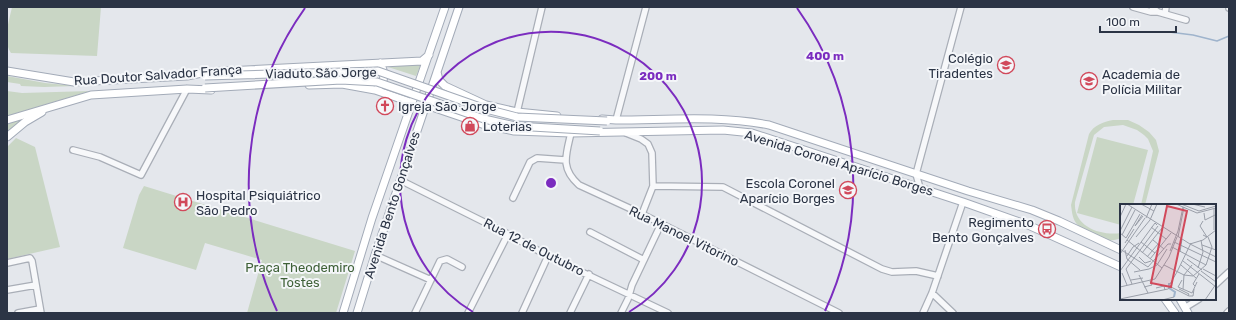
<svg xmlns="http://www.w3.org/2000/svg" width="1236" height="320" viewBox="0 0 1236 320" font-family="Rubik,sans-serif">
  <rect width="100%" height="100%" fill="#e4e7ec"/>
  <path fill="#c9d6c5" d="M12 7H101L97 56 11 53C2 40 9 22 12 7Z
    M421 64 416 76 388 67Z
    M7 76 45 83 76 86 44 87 21 86 20 84 7 82Z
    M7 91 22 93 90 91 7 116Z
    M19 119 21 122 7 134V123Z
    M1113 120H1128L1139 125 1149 132 1156 140 1159 151 1145 205H1141L1153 151 1148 139 1144 135 1137 130 1123 125 1104 127 1094 135 1075 202C1073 227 1101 236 1121 233V238C1116 240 1111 241 1105 240 1099 239 1080 228 1076 223 1072 217 1072 211 1071 205L1089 134C1094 125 1103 122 1113 120Z
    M1097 137 1148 150 1133 205H1121V225L1077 213Z
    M16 138 35 147 60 247 7 259V147Z
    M144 186 355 251 336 313H247L262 260 205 243 196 270 123 248 139 195Z"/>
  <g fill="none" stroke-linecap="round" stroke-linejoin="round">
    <path stroke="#9fb4cc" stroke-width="1.5" d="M1169 32 1193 35 1217 41 1229 36"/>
    <g stroke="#a9aeb7" stroke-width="8">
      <path id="minor" d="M1133 7 1151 12H1158L1186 20
        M1152 7 1158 12
        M1229 7V8
        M1165 14 1166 7
        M517 112 542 7
        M616 120 646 7
        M571 133C566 155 560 168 579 185L642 214 839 313
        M626 133 641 139 648 144 652 153 653 186 642 214
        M73 150 100 157 141 175 187 89
        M400 180 508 234 548 256 668 313
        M653 186 723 187 882 269 892 272 916 271 938 276
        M920 188 916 174 961 7
        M513 198 530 162 537 158 565 160
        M590 232 644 260
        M375 255 431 280
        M7 263 30 258 32 261 41 313
        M1215 285 1229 272
        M7 290 36 285
        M932 293 953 313
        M1186 307 1199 299
        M18 313 40 309
        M415 313 440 261 447 259 462 267
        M468 313 508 234
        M522 313 548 256
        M570 313 589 274
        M621 313 628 299 632 285 661 224
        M923 313 932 293 963 202
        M1227 313 1229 311"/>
    </g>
    <g stroke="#a3abb8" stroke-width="9">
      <path id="major" d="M7 71 74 82 187 76 207 72 422 61 429 55
        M437 72 439 80 445 86 486 105 517 112 557 116
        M309 85 342 84 375 90 407 101 411 105
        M378 88C386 80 385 72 380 63
        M426 105 482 124 514 131 571 133 723 130 752 133 963 202 1028 225 1121 267
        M602 119 616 120C666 120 719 115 769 125L968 191 1032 210 1059 221 1121 250
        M7 120 91 95 187 89 211 90
        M7 137 25 122 42 112
        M1165 299 1175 313
        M1180 299 1188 313
        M343 313 372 218 445 7
        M357 313 375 255 459 7"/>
    </g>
    <use href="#minor" stroke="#f7f8fa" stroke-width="5.5"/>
    <use href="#major" stroke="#fff" stroke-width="7"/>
    <g stroke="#a3abb8" stroke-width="9" stroke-linecap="butt">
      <path id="major-bridge" d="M205 76 378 71 486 109 517 117 607 121
        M205 88 341 80 377 82 484 119 515 126 600 131"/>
    </g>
    <use href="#major-bridge" stroke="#fff" stroke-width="7"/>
  </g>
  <g fill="none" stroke="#7b2cbf" stroke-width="2">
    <path d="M473 312A151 151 0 1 1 629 312"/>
    <path d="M277 311A302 302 0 0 1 305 8M797 8A302 302 0 0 1 825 311"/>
  </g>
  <defs>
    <g id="school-ring" transform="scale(0.9)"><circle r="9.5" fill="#f4f6f9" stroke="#d1495b" stroke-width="1.5"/><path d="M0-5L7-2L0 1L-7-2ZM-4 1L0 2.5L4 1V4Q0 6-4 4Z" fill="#d1495b"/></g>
    <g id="university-ring" transform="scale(0.9)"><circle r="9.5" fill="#f4f6f9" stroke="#d1495b" stroke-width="1.5"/><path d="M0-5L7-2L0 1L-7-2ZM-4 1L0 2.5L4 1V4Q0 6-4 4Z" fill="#d1495b"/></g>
    <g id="church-ring" transform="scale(0.9)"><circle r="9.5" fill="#f4f6f9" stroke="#d1495b" stroke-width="1.5"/><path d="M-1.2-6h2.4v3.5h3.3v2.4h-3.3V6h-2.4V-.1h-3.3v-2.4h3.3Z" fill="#d1495b"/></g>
    <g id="shop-ring" transform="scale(0.9)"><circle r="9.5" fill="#f4f6f9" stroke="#d1495b" stroke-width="1.5"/><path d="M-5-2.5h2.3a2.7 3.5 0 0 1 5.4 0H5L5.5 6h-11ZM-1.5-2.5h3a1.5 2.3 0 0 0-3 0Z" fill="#d1495b"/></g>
    <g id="hospital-ring" transform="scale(0.9)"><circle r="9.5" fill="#f4f6f9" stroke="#d1495b" stroke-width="1.5"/><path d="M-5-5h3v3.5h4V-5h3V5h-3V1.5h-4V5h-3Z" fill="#d1495b"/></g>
    <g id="bus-ring" transform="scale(0.9)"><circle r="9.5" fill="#f4f6f9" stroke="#d1495b" stroke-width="1.5"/><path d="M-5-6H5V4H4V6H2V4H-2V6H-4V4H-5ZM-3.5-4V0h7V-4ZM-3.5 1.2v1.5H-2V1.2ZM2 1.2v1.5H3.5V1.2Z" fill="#d1495b"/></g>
  </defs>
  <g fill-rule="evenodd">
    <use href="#school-ring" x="1006" y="65"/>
    <use href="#university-ring" x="1089" y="81"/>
    <use href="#church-ring" x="385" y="106"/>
    <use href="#shop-ring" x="470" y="126"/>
    <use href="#school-ring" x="848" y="190"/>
    <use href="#hospital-ring" x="183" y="202"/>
    <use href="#bus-ring" x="1047" y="229"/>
  </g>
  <g text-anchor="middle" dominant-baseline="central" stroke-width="4" stroke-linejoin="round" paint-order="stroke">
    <g font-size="13" fill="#2b3445" stroke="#f4f6f9" text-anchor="start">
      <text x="993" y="58" text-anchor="end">Colégio<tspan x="993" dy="15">Tiradentes</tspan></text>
      <text x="1102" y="74">Academia de<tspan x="1102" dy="15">Polícia Militar</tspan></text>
      <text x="398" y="106">Igreja São Jorge</text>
      <text x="483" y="126">Loterias</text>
      <text x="835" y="183" text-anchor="end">Escola Coronel<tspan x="835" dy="15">Aparício Borges</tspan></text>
      <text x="196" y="195">Hospital Psiquiátrico<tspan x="196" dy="15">São Pedro</tspan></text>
      <text x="1034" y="222" text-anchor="end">Regimento<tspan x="1034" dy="15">Bento Gonçalves</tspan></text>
    </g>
    <g font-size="13" fill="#2b3445" stroke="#f4f6f9">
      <text transform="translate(321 73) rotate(-1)">Viaduto São Jorge</text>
      <text transform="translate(158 75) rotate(-4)">Rua Doutor Salvador França</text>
      <text transform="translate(839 163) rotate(17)">Avenida Coronel Aparício Borges</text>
      <text transform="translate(392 205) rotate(-72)">Avenida Bento Gonçalves</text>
      <text transform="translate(684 236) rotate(26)">Rua Manoel Vitorino</text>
      <text transform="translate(534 247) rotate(27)">Rua 12 de Outubro</text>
    </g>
    <g font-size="13" fill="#3f6138" stroke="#f4f6f9">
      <text x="300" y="267">Praça Theodemiro<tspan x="300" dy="15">Tostes</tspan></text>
    </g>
  </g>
  <g transform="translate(1120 204)">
    <rect width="96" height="96" fill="#e4e7ec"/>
    <path fill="none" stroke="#9fb4cc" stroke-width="2" d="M49 79V84L55 88 54 93"/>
    <path fill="none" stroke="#9a9fa9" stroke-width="1" d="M7 0 70 40 83 36 96 26M21 0 34 7M56 0 77 9 96 4M61 0 79 7 96 2M72 0 85 3M84 9 85 16 95 11M22 11 15 22 23 12M0 13 6 0M26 14 32 0M30 16 37 0M31 23 46 35M94 26V5M0 27 12 3M0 29 6 34 20 10M2 31 15 6M83 31 87 33 80 22 83 17M16 33 30 16M58 33 64 3M7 36 42 64M33 36 44 45M21 38 35 49M54 38 96 58M5 39 14 25M70 40 96 53M82 41 96 46M52 43 86 61M0 45 28 63 48 40H51M5 46 7 55 20 66M50 47 58 27 63 3M60 48 62 35M22 49 42 24M0 50 25 14M7 52 13 43 19 39M19 53 25 59 31 57M27 53 38 40M30 55 51 29M67 55 82 66M63 57 96 83M37 61 47 45M44 61 64 71 73 72M61 61 76 74M96 61V75M78 64 83 48 81 36M6 65 38 22M6 65 12 80M83 65 96 72M0 67 35 19 37 21M81 67 96 78M14 68 29 65 37 61M57 68 71 39M2 69 7 81M19 71 28 89M73 72 86 61 92 43 88 33M11 76 23 74M62 76 58 83 72 89 77 78M50 80 57 68M75 82 73 80 79 70M0 83 35 75 49 53 57 33M24 83 32 81 30 77M36 84 44 82 45 86M48 85 51 83 69 92H73L74 85M59 85 69 90 68 92M63 85 64 71 72 61M0 95 48 85M42 96 54 93M85 96 96 80"/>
    <path fill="#d1495b" fill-opacity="0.15" stroke="#d1495b" stroke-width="2" d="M47 2 67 7 51 83 31 79Z"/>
    <rect width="96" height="96" fill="none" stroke="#2b3445" stroke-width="2"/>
  </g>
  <circle cx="551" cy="183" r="6" fill="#7b2cbf" stroke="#f4f6f9" stroke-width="2"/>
  <g font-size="12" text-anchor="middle" font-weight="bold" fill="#7b2cbf" stroke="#f4f6f9" stroke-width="4" stroke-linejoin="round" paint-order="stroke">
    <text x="825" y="60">400 m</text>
    <text x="658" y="80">200 m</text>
  </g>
  <rect width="1236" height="320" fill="none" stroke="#2b3445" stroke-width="16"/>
  <path d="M1100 26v6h76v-6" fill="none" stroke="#2b3445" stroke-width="2"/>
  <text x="1106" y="26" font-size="12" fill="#2b3445" stroke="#f4f6f9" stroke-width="3" paint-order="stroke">100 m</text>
</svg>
